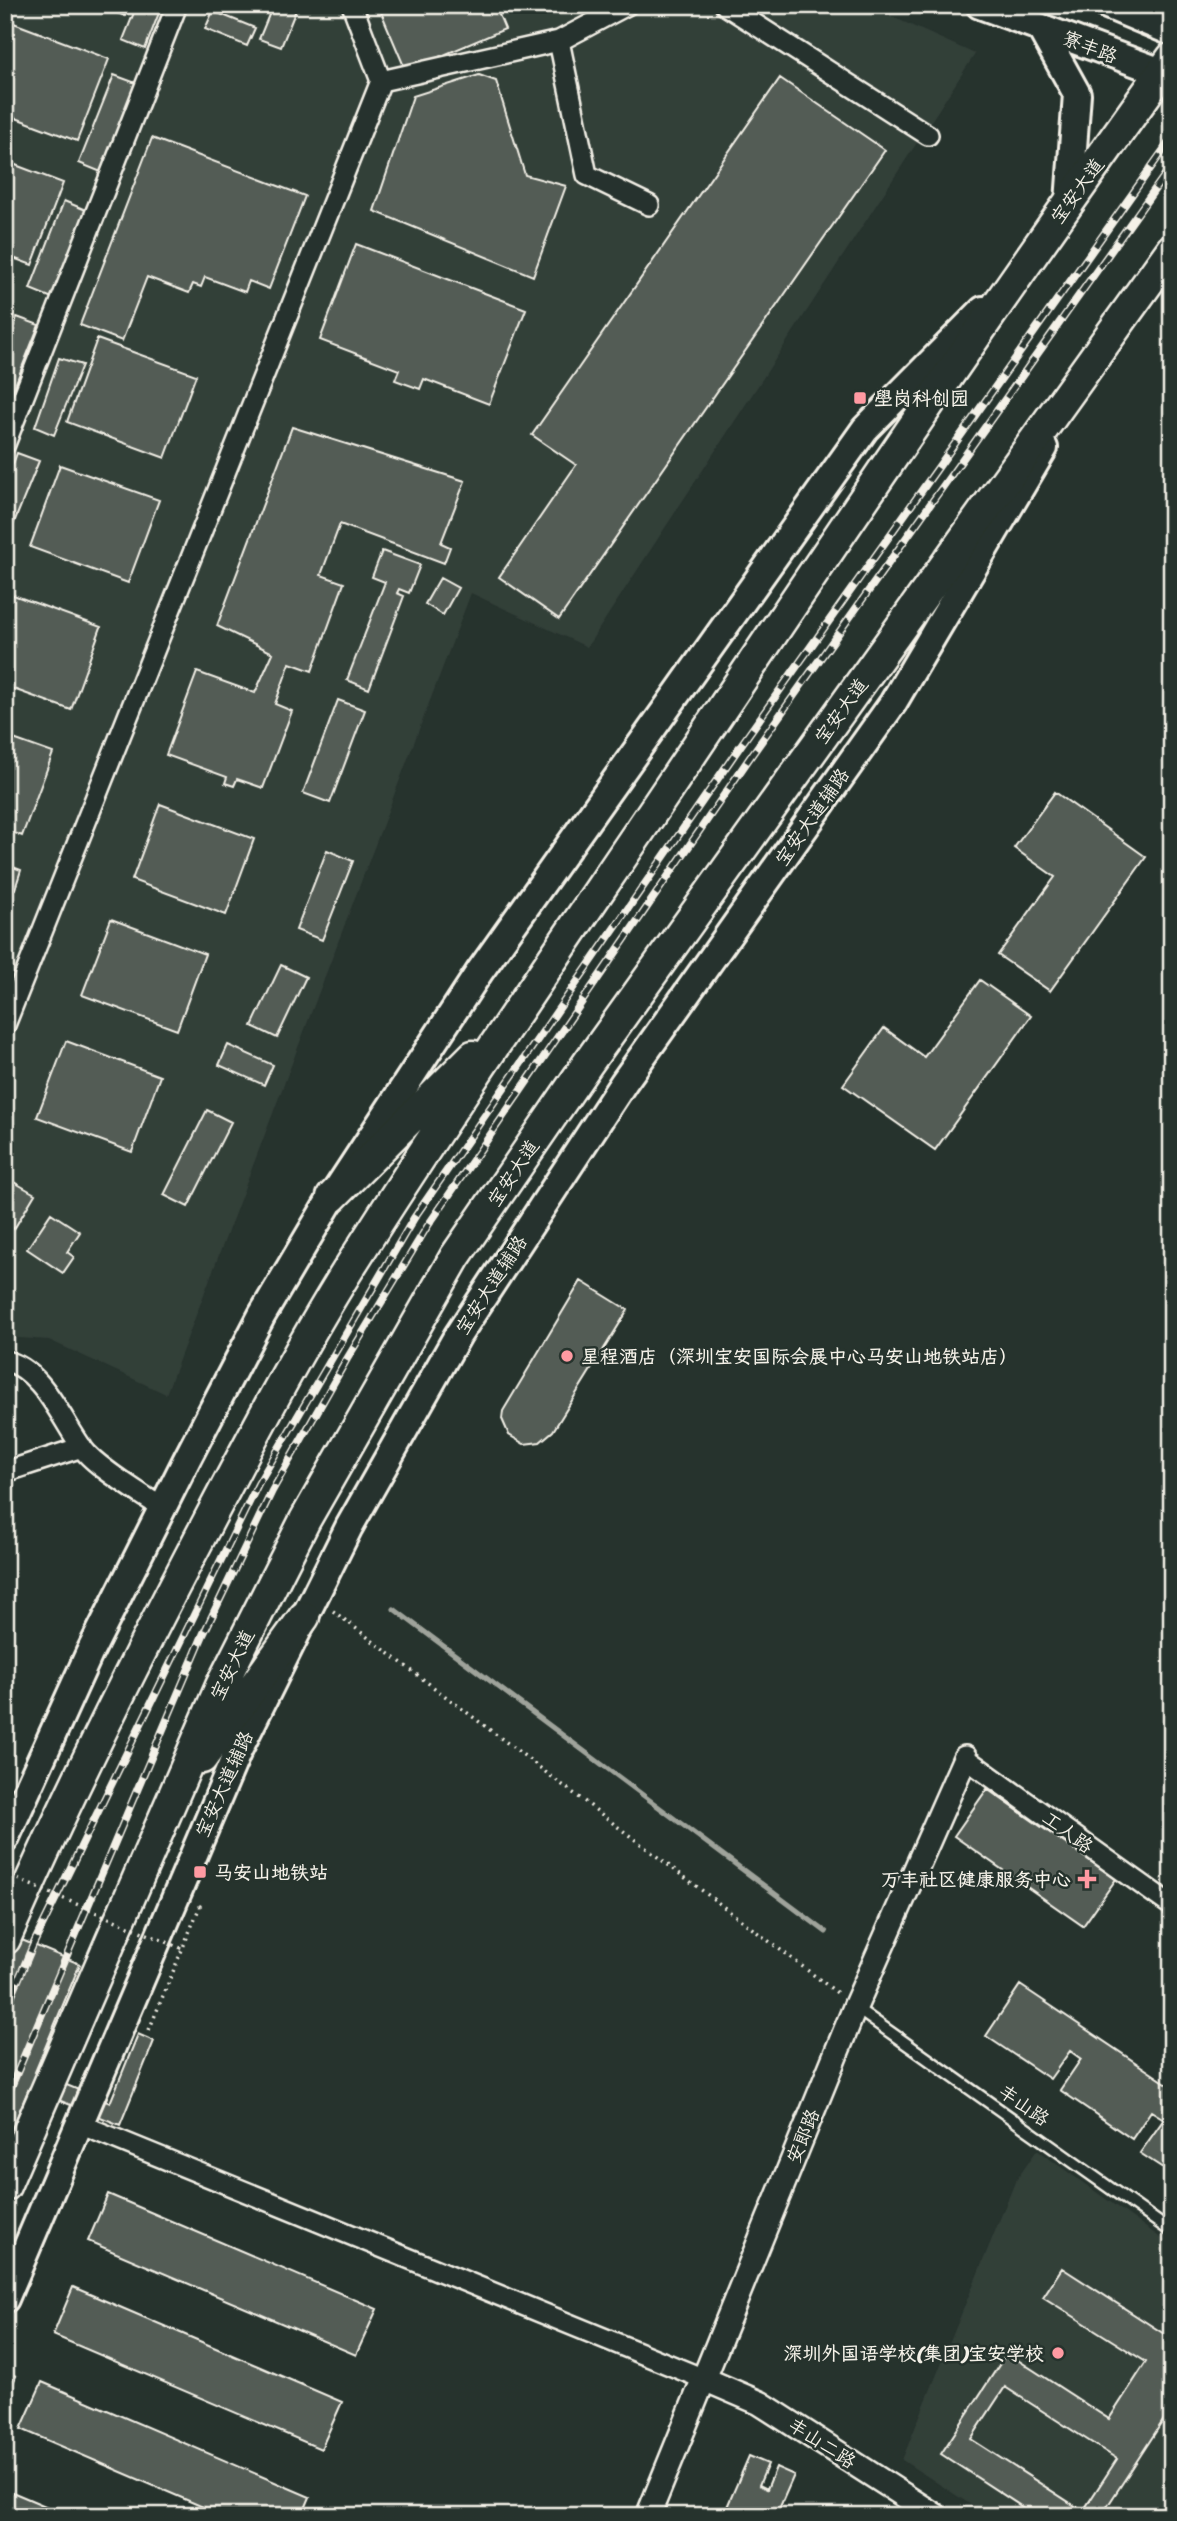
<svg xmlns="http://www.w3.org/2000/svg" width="1177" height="2521" viewBox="0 0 1177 2521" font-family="Sriracha,'LXGW WenKai TC',sans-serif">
  <rect width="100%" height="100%" fill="#26332d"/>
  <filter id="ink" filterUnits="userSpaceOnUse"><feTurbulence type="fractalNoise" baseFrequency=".0143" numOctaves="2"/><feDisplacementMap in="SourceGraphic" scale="14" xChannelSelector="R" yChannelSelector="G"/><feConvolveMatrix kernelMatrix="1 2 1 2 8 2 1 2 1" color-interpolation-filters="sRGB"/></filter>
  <g filter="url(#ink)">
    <path fill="#333f39" d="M5 5H866L975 54 587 647 471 593 166 1394 49 1340 5 1337Z
      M1037 2150 1172 2246V2516H981L982 2512 902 2460 1015 2182Z"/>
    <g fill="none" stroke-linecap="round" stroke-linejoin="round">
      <path stroke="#9fa39b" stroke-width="5" d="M394 1609 826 1932"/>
    </g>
    <path fill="#525c55" stroke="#f4f1e8" stroke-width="2" fill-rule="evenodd" d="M96 5H129L125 16Z
      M137 5H162L145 49 123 40Z
      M273 5H298L281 47 259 39Z
      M378 5H495L505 29 406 71Z
      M213 11 255 28 247 46 205 29Z
      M11 22 109 59 77 141 5 114V37Z
      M114 75 136 83 101 172 79 163Z
      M479 75 496 81 525 175 566 186 533 276 374 211 413 96Z
      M780 78 885 150 559 619 499 577 576 465 532 435Z
      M152 138 305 196 269 289 249 281 245 292 205 277 201 287 193 284 189 293 147 277 122 341 80 325Z
      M5 161 63 183 32 265 5 255Z
      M64 201 86 210 52 298 30 289Z
      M356 244 526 309 489 404 424 379 420 389 395 380 399 370 320 340Z
      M5 304 11 307 5 323Z
      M17 317 39 325 5 410V346Z
      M97 339 196 375 165 458 67 422Z
      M59 358 82 365 54 435 35 427Z
      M292 427 465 481 441 543 450 547 444 563 340 524 321 575 344 583 312 671 290 663 275 704 292 711 263 788 237 779 234 786 225 783 227 777 166 755 197 672 255 693 273 653 217 626Z
      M17 453 39 461 11 530 5 528V486Z
      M60 465 159 500 128 583 30 547Z
      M382 551 420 565 409 593 399 589 397 593 404 596 369 689 347 680 385 582 372 577Z
      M440 578 458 588 443 615 425 604Z
      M5 592 101 627 71 710 5 686Z
      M338 700 365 710 330 803 303 793Z
      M5 736 53 753 22 836 5 829Z
      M1055 792 1146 857 1050 991 998 955 1055 877 1014 848Z
      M160 804 254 839 226 915 132 880Z
      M327 850 353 861 322 940 296 930Z
      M5 864 21 870 15 889 5 885Z
      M111 919 205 954 177 1030 82 995Z
      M281 965 306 977 277 1038 252 1026Z
      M980 980 1031 1016 935 1150 843 1085 884 1028 924 1057Z
      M66 1041 160 1076 132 1152 37 1117Z
      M228 1045 273 1065 264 1085 219 1065Z
      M207 1110 231 1122 188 1207 164 1195Z
      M5 1177 35 1194 14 1229 5 1223Z
      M51 1213 80 1232 67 1252 74 1257 63 1273 27 1249Z
      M581 1281 628 1310 553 1431 540 1442 524 1444 509 1435 502 1419 503 1411Z
      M987 1789 1116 1879 1083 1926 954 1836Z
      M17 1938 80 1964 35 2072 110 2103 138 2034 154 2041 120 2125 29 2088 5 2146V1967Z
      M1020 1985 1172 2087V2174L1140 2153 1164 2119 1151 2111 1132 2139 1060 2090 1081 2059 1070 2051 1050 2079 986 2036Z
      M108 2194 377 2309 356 2355 88 2241Z
      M1062 2268 1172 2339V2407L1101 2516H1036L941 2454 1007 2353 1109 2419 1146 2362 1043 2297ZM1005 2387 1117 2459 1083 2511 971 2439Z
      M73 2287 342 2402 321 2449 53 2335Z
      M5 2371 16 2376 5 2402Z
      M42 2382 310 2497 302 2516H224L21 2429Z
      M749 2456 768 2464 759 2485 767 2489 776 2467 794 2475 776 2516H738L739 2512 727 2507Z
      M5 2489 69 2516H5Z"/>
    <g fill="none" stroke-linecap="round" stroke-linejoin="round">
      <g stroke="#f4f1e8" stroke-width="15">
        <path id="service" d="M856 2008 1172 2232"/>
      </g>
      <g stroke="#f4f1e8" stroke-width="24">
        <path id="minor" d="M725 5 928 135
          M559 41 587 175 649 205
          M381 81 559 41 627 5
          M5 444 177 5
          M5 1025 381 81 352 5
          M5 1361C42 1368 62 1421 83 1449 96 1467 142 1494 162 1508
          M5 1472 82 1447
          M965 1758 1172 1906
          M77 2123 704 2379"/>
      </g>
      <g stroke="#f4f1e8" stroke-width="28">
        <path id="tertiary" d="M704 2379 760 2403 936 2516
          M648 2516 855 2007 965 1758"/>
      </g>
      <g stroke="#f4f1e8" stroke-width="32">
        <path id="secondary" d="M980 5 1172 76
          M1107 5 1172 32
          M1041 29 1077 94 1069 202
          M5 1839 89 1654 188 1457 262 1315 332 1197 480 971 865 429 983 310
          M5 2299 237 1753 349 1527 458 1335 624 1082 893 703 1044 448"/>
      </g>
      <g stroke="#f4f1e8" stroke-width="35">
        <path id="primary" d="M332 1197 473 1056
          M202 1758 304 1617
          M5 1939C61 1809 124 1683 189 1558 241 1459 292 1359 351 1265 454 1102 564 943 672 783 836 539 1000 296 1172 58
          M5 2186 221 1686 305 1520 455 1257 588 1063 1172 249"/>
      </g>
      <path stroke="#f4f1e8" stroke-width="3.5" stroke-dasharray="2 5" stroke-linecap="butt" d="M333 1611 840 1995
        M149 2030 200 1906 197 1905"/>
      <use href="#service" stroke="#26332d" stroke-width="10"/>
      <use href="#minor" stroke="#26332d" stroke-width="19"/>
      <use href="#tertiary" stroke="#26332d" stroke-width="23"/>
      <use href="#secondary" stroke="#26332d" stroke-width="26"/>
      <use href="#primary" stroke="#26332d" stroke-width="30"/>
      <g stroke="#f4f1e8" stroke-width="8">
        <path id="rail" d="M5 2011 33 1945 258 1484 414 1218 741 745 1172 138
          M5 2101 203 1635 272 1491 347 1359 427 1227 753 753 1172 165"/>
      </g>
      <use href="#rail" stroke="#26332d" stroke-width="5" stroke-dasharray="16" stroke-linecap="butt"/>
      <path stroke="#f4f1e8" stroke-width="3.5" stroke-dasharray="2 5" stroke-linecap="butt" d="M5 1874 183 1949"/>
    </g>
  </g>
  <g fill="#ff9aa2" stroke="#26332d" stroke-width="2.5">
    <rect x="853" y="391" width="14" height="14" rx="3.5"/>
    <circle cx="567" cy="1356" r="7"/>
    <rect x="193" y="1865" width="14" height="14" rx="3.5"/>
    <path d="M1083.5 1868.5h7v7h7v7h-7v7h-7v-7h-7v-7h7z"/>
    <circle cx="1058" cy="2353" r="7"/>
  </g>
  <g text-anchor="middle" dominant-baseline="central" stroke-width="5" stroke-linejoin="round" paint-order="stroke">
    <g font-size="19" fill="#f4f1e8" stroke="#26332d">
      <text transform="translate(1090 47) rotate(21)">寮丰路</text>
      <text transform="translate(1077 191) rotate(-54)">宝安大道</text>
      <text transform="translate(841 711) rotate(-54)">宝安大道</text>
      <text transform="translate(812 817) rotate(-55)">宝安大道辅路</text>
      <text transform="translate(513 1173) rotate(-56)">宝安大道</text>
      <text transform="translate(491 1285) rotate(-57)">宝安大道辅路</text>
      <text transform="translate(232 1665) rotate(-64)">宝安大道</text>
      <text transform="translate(224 1784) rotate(-66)">宝安大道辅路</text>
      <text transform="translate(1068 1832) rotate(36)">工人路</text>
      <text transform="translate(1024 2105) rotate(35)">丰山路</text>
      <text transform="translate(803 2136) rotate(-68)">安郎路</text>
      <text transform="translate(822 2443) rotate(33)">丰山二路</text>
    </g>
    <g font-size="19" font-weight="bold" fill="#f4f1e8" stroke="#26332d" text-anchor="start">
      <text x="874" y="398">壆岗科创园</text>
      <text x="581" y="1356">星程酒店（深圳宝安国际会展中心马安山地铁站店）</text>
      <text x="214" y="1872">马安山地铁站</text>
      <text x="1071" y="1879" text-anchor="end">万丰社区健康服务中心</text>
      <text x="1044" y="2353" text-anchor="end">深圳外国语学校(集团)宝安学校</text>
    </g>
  </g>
  <rect width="1177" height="2521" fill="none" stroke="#26332d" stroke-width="28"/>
  <rect x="14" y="14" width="1149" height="2493" fill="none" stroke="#f4f1e8" stroke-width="2.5" filter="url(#ink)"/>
</svg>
